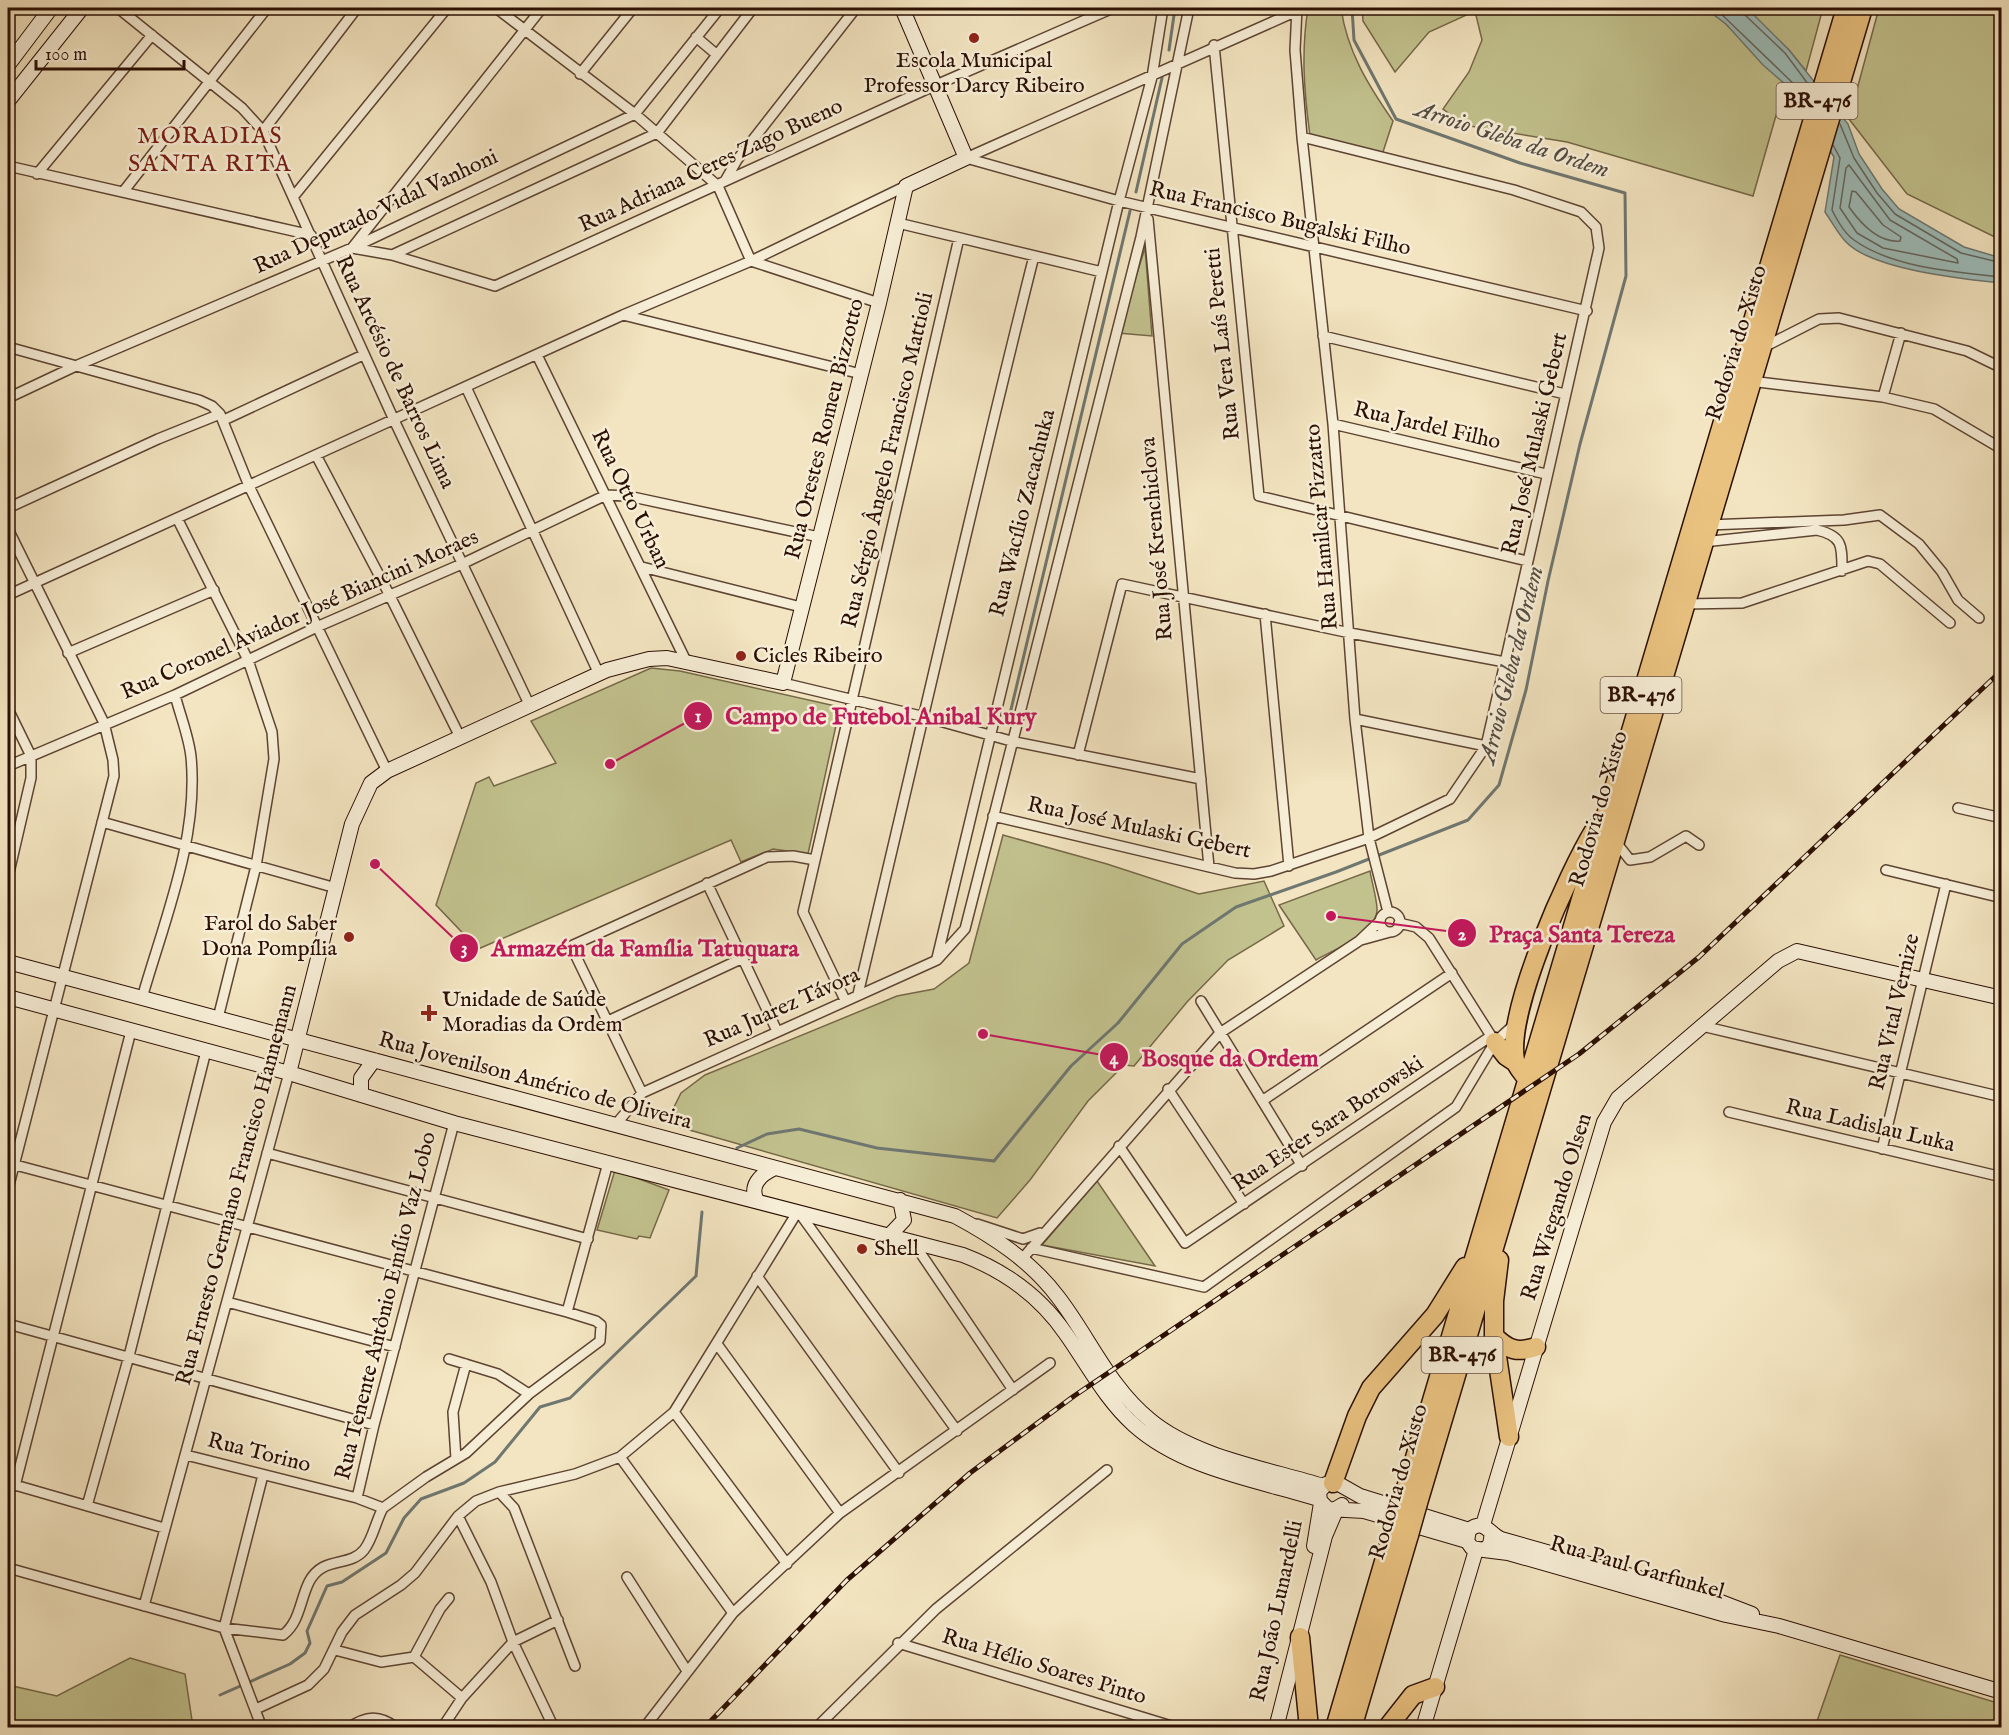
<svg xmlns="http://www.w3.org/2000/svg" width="2009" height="1735" viewBox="0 0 2009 1735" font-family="'IM FELL English',serif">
  <rect width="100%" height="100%" fill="#f3e5c1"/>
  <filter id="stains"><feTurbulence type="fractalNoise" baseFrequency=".00333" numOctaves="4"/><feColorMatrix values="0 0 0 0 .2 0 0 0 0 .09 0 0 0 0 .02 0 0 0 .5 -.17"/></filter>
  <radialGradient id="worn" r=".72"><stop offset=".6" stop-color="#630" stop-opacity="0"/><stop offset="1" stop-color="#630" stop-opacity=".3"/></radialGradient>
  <path fill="#c2c28e" stroke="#766848" stroke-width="1.5" d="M1308 8H1341C1347 51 1368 85 1393 121L1382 155 1310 136C1304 91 1301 52 1308 8Z
    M1362 8H1705L1726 24 1785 84 1753 196 1567 142 1464 125 1443 109 1469 72 1482 40 1475 11 1429 32 1395 72 1363 21Z
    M1744 8H1823L1806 71 1789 50Z
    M1879 8H2001V240L1907 194 1849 119Z
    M1145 248 1152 336 1118 333Z
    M651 668 680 671 840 707 808 854 773 849 741 862 731 840 478 949 436 905 476 783 489 777 494 786 556 763 531 721Z
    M1003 835 1107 864 1199 894 1264 881 1284 926 1228 960 1187 1002 1134 1066 1124 1065 1088 1101 1030 1180 997 1218 679 1127 671 1113 681 1093 705 1075 897 996 934 989 969 963Z
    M1370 871C1372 883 1376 895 1377 908 1379 932 1333 950 1316 960L1279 905Z
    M615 1170 669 1190 650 1238 639 1236 637 1239 597 1230Z
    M1097 1181 1155 1266 1042 1245Z
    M1840 1655 2001 1704V1727H1815Z
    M130 1658 185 1674 193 1727H8V1685L57 1696Z"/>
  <path fill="#9dbdba" stroke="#6f7771" stroke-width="1.5" d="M1705 8H1744L1750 11 1789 50 1848 124 1859 154 1882 189 1899 209 1964 247 2001 258V283C1964 279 1873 270 1846 242 1838 234 1832 222 1825 212L1834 157 1793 91 1763 65 1726 24Z"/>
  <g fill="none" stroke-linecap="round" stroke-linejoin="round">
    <path stroke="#64665e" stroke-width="1.5" d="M1715 8 1797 87 1807 102
      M1742 8 1744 14 1785 53 1811 88
      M1840 124 1854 158 1877 193 1895 214 1961 253 2002 263
      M1833 145 1840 158 1832 210C1837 220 1845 234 1854 240 1893 268 1955 272 2002 277
      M1849 165 1890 220 1957 259 1958 263 1883 248 1857 233 1840 208 1846 168Z
      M1852 191 1856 192 1883 225 1901 237 1900 241C1878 243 1861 224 1849 207Z"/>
    <path stroke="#6f7771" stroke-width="3" d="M1169 50 1175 8
      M1136 192 1162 78
      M1008 722 1130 211
      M737 1148 767 1134 799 1129 877 1148 994 1161 1071 1066 1118 1023 1182 944 1236 907 1336 872 1468 820 1499 785 1526 690 1548 581 1580 444 1626 276 1625 193 1520 163 1396 119 1354 40 1352 8
      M220 1695 290 1664 305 1653 310 1643 307 1631 327 1586 342 1582 386 1553 404 1518 421 1499 464 1483 495 1462 540 1407 570 1398 696 1276 702 1212"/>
    <g stroke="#5d4432" stroke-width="12">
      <path id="street" d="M118 8 242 108 263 131 394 420 529 704
        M496 8 635 114 718 186 751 261 879 303
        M542 8 352 248 392 255 495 286 936 85 1113 8
        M1297 8 1295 50 1302 137 1333 424 1355 719 1369 838 1388 912
        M696 37 716 54
        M1214 45 1259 496 1527 561
        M580 74 633 8
        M263 131 357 8
        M966 158 1119 201 1587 311
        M966 158 1297 11
        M8 166 311 235
        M37 174 152 35
        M725 181 737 160 856 8
        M123 192 267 8
        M294 196 447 8
        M1148 219 1209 867
        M898 223 1102 272
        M392 255 657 133 753 8
        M623 315 861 374
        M1323 336 1565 394
        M8 347 199 400 212 406 220 414 249 486 387 771
        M1762 348 1819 319 1839 318 1967 351 2002 368
        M537 355 686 661
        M1750 381 1883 397 1934 409 2002 449
        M466 387 599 674
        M1883 397 1901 333
        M8 398 78 365 352 248 635 114 720 8
        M224 420 363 355
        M1333 424 1546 474
        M316 455 389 594 460 737
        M8 508 158 439 220 414
        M177 518 248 660 272 732 274 759 256 866 218 1018
        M1708 525 1844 520 1880 515 1919 544 1942 572 1958 600 1979 618
        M8 529 104 723 113 760 114 776 8 1189
        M1703 542 1817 530C1843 536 1842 546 1842 571
        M642 567 801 607
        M8 595 623 315 751 261 906 186
        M1684 604 1742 603 1868 561 1880 564 1950 623
        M1265 614 1289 866
        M68 653 214 590
        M783 683 925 717 1011 741 1201 779
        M8 709 31 756V778L8 877
        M1355 719 1486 746
        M1078 755 1122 584 1350 633 1505 662
        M8 766 175 695 319 626 464 563 606 495 628 496 819 537
        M1958 808 2002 818
        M993 816 1235 873 1254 874 1271 871 1369 838 1450 799 1486 746 1599 248 1596 227 1581 212 1514 190 1302 137
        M102 822 336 888
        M1615 841 1630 860 1650 857 1686 836 1699 845
        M1886 870 2002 898
        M707 883 777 1031
        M1380 922a10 10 0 1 1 20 0a10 10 0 1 1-20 0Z
        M1399 923 1416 927 1429 938 1493 1039
        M1361 940 1390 932
        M937 958 1119 201 1152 77 1163 8
        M858 994C917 748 972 501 1034 256
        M142 998C164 921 199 838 191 757 189 737 180 715 175 695
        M845 1000 803 912 959 238
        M1201 1001 1302 1166
        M608 1021 743 958
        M1702 1026 2002 1097
        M1168 1089 1244 1204
        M642 1093 571 946 767 857 793 856 815 860
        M1262 1101 1452 973
        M1729 1112 2002 1177
        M617 1123 642 1093 937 960 965 929 1141 237 1189 8
        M1119 1146 1185 1243 1491 1036
        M1882 1149 1946 884
        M267 1153 588 1239
        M8 1163 567 1312 596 1321 601 1325 600 1341 529 1394 466 1453 426 1477 383 1508
        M977 1224 1023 1239 1040 1233
        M913 1242 1013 1390
        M1031 1248 1204 1287 1456 1107 1495 1042 1515 1024
        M1022 1259 1220 1033 1359 941 1380 921
        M757 1276 899 1473
        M227 1302 395 1347
        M567 1312 608 1163
        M8 1324 374 1425
        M717 1344 840 1513
        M449 1359 498 1374 529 1394
        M674 1412 787 1564
        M620 1457 733 1613
        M456 1459 453 1412 466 1364
        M8 1483 164 1528
        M15 1486 131 1031
        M499 1492 514 1508 575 1666
        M357 1498 374 1425 454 1123
        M87 1506 129 1356 206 1051
        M458 1516 491 1582 513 1642 554 1728
        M8 1568 224 1628 283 1635C300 1622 300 1600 309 1582 323 1555 349 1568 364 1550 373 1539 376 1520 383 1508L357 1498 186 1455
        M627 1577 687 1671
        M144 1606 289 1073
        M898 1643 1178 1728
        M335 1650 381 1662 414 1657 440 1609 449 1598
        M414 1657 462 1698
        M256 1709 308 1685 324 1669 342 1632 355 1615 401 1585 415 1573 458 1516 476 1501 499 1492 575 1474 620 1457 674 1412 798 1211 957 1431
        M262 1728 224 1628 263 1475
        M348 1728C366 1716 379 1714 397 1728
        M442 1728 462 1698 513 1642 558 1620
        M644 1728 733 1613 840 1513 1050 1363
        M816 1728 936 1609 1107 1470"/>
    </g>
    <g stroke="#2b0f03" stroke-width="16">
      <path id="secondary" d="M8 65 51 8
        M8 101 82 8
        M8 962 955 1216C994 1237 1031 1261 1058 1297 1089 1337 1109 1387 1150 1420 1194 1457 1269 1469 1323 1486
        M8 997 289 1073 454 1123 963 1255C1005 1271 1040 1296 1066 1334 1088 1365 1105 1399 1134 1425 1183 1469 1257 1480 1319 1499
        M289 1073 352 824 371 783 387 771 607 670 649 659 667 658 783 683 879 303 906 186 966 158 902 8
        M361 1095V1078L374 1060
        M757 1201C749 1186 760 1175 773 1169
        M888 1237 904 1220 900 1200
        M1483 1525 1604 1122 1618 1098 1778 961 1797 951 2002 998
        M1492 1533 1490 1545 1484 1550 1472 1548 1467 1541 1469 1530C1484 1518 1488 1533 1501 1539L1713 1599 1752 1614
        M1467 1541 1364 1511 1328 1509 1320 1501 1319 1492 1326 1484 1337 1483 1360 1496 1469 1530
        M1314 1546 1321 1503
        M1484 1550 1508 1553 1726 1615 1779 1626 2002 1692
        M1276 1728 1325 1536 1337 1508 1342 1505
        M1423 1728 1476 1550"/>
    </g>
    <g stroke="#2b0f03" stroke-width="21">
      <path id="highway" d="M1495 1042 1506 1056 1515 1062
        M1527 1079C1523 1073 1516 1066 1515 1060 1506 1011 1568 873 1595 829
        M1499 1260 1494 1301V1336L1509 1437
        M1494 1336C1508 1350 1517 1353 1536 1347
        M1333 1483 1357 1416 1371 1388 1435 1315 1465 1267
        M1403 1498 1846 8
        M1418 1503 1863 8
        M1300 1637 1309 1728
        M1335 1728 1393 1531
        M1352 1728 1409 1535
        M1387 1728 1413 1695 1435 1687"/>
    </g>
    <use href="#street" stroke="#f7eed7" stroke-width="9"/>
    <use href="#secondary" stroke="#f7eed7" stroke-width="14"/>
    <use href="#highway" stroke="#eac280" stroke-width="18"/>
    <g stroke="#2b0f03" stroke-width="5">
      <path id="rail" d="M704 1728 847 1580 970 1473 1074 1396 1579 1054 1699 957 2002 670"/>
    </g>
    <use href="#rail" stroke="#f7eed7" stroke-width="3" stroke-dasharray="9" stroke-linecap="butt"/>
    <g stroke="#2b0f03" stroke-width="21" stroke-linecap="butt">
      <path id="highway-bridge" d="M1393 1531 1403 1498
        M1409 1535 1418 1503"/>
    </g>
    <use href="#highway-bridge" stroke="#eac280" stroke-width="18"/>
  </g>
  <g fill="#8f2418" stroke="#f7eed7" stroke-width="2">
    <circle cx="974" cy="38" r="6"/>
    <circle cx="741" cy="656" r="6"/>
    <circle cx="349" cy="937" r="6"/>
    <path d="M426 1004h6v6h6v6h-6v6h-6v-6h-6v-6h6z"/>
    <circle cx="862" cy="1249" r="6"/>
  </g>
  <g text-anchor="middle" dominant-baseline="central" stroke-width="5" stroke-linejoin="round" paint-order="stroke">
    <g fill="#f7eed7" stroke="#685243" stroke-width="1.5">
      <rect x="1776.5" y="83" width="81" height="36" rx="4.5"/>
      <rect x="1600.5" y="677" width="81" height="36" rx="4.5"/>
      <rect x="1421.5" y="1337" width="81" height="36" rx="4.5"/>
    </g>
    <g font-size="21" font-weight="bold" fill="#2b0f03">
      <text x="1817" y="101">BR-476</text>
      <text x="1641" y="695">BR-476</text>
      <text x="1462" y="1355">BR-476</text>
    </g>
    <g font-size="22" fill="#2b0f03" stroke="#f7eed7" text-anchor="start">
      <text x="974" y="61" text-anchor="middle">Escola Municipal<tspan x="974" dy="25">Professor Darcy Ribeiro</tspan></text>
      <text x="753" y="656">Cicles Ribeiro</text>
      <text x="337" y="924" text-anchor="end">Farol do Saber<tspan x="337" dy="25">Dona Pompília</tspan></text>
      <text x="442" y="1000">Unidade de Saúde<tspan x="442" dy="25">Moradias da Ordem</tspan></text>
      <text x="874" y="1249">Shell</text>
    </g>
    <g font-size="22" fill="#2b0f03" stroke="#f7eed7">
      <text transform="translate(711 166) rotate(-25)">Rua Adriana Ceres Zago Bueno</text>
      <text transform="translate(376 212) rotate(-25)">Rua Deputado Vidal Vanhoni</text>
      <text transform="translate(1280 219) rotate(13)">Rua Francisco Bugalski Filho</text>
      <text transform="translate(1737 343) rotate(-73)">Rodovia do Xisto</text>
      <text transform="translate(1223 344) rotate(-96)">Rua Vera Laís Peretti</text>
      <text transform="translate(395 372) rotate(65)">Rua Arcésio de Barros Lima</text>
      <text transform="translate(1427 426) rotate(13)">Rua Jardel Filho</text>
      <text transform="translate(825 429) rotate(-76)">Rua Orestes Romeu Bizzotto</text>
      <text transform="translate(1535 444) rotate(-77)">Rua José Mulaski Gebert</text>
      <text transform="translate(888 460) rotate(-77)">Rua Sérgio Ângelo Francisco Mattioli</text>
      <text transform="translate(630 499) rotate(64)">Rua Otto Urban</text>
      <text transform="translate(1023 513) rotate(-76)">Rua Wacílio Zacachuka</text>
      <text transform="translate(1322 527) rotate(-95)">Rua Hamilcar Pizzatto</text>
      <text transform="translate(1157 539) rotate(-95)">Rua José Krenchiclova</text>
      <text transform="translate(300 615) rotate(-24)">Rua Coronel Aviador José Biancini Moraes</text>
      <text transform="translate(1599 809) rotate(-74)">Rodovia do Xisto</text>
      <text transform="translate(1139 828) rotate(12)">Rua José Mulaski Gebert</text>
      <text transform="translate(782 1008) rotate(-24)">Rua Juarez Távora</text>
      <text transform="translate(1895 1012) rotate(-77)">Rua Vital Vernize</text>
      <text transform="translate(535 1081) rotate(15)">Rua Jovenilson Américo de Oliveira</text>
      <text transform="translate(1328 1124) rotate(-34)">Rua Ester Sara Borowski</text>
      <text transform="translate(1870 1126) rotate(13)">Rua Ladislau Luka</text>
      <text transform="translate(237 1185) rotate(-75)">Rua Ernesto Germano Francisco Hannemann</text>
      <text transform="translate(1557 1207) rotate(-73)">Rua Wiegando Olsen</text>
      <text transform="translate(386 1306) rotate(-76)">Rua Tenente Antônio Emílio Vaz Lobo</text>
      <text transform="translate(259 1453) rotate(14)">Rua Torino</text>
      <text transform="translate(1399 1482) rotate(-74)">Rodovia do Xisto</text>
      <text transform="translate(1637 1568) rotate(16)">Rua Paul Garfunkel</text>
      <text transform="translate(1277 1611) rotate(-78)">Rua João Lunardelli</text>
      <text transform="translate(1044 1667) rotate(17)">Rua Hélio Soares Pinto</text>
    </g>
    <g font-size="24" letter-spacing="1.5" fill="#7a1f14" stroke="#f7eed7">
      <text x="210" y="136">MORADIAS<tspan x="210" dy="28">SANTA RITA</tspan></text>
    </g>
    <g font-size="24" font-style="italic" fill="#534c43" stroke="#f7eed7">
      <text transform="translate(1512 140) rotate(18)">Arroio Gleba da Ordem</text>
      <text transform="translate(1512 665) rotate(-76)">Arroio Gleba da Ordem</text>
    </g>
  </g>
  <path fill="none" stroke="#c2185b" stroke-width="2" d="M610 764L698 716M1331 916L1462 933M375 864L464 948M983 1034L1114 1057"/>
  <g fill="#c2185b" stroke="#f7eed7" stroke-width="2">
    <circle cx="610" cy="764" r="6"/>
    <circle cx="1331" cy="916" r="6"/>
    <circle cx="375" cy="864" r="6"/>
    <circle cx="983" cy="1034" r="6"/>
    <circle cx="698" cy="716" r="15"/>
    <circle cx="1462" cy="933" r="15"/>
    <circle cx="464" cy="948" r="15"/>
    <circle cx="1114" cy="1057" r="15"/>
  </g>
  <g font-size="18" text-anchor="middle" font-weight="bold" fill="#fff">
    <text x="698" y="722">1</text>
    <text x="1462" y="940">2</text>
    <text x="464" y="954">3</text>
    <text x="1114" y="1064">4</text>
  </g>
  <g font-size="24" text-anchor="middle" font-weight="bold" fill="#c2185b" stroke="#f7eed7" stroke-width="5" stroke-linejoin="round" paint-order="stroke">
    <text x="881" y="724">Campo de Futebol Anibal Kury</text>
    <text x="1582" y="942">Praça Santa Tereza</text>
    <text x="645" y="956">Armazém da Família Tatuquara</text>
    <text x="1230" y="1066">Bosque da Ordem</text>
  </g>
  <rect width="2009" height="1735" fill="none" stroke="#f3e5c1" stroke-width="30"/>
  <rect x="9" y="9" width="1991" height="1717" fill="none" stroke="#2b0f03" stroke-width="3"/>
  <rect x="15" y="15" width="1979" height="1705" fill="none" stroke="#2b0f03" stroke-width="1.5"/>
  <path d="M36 60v9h148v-9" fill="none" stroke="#2b0f03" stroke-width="3"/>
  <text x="45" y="60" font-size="18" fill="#2b0f03" stroke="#f7eed7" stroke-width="4.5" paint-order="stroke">100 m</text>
  <rect width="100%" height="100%" filter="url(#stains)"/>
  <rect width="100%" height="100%" fill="url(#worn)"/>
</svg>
